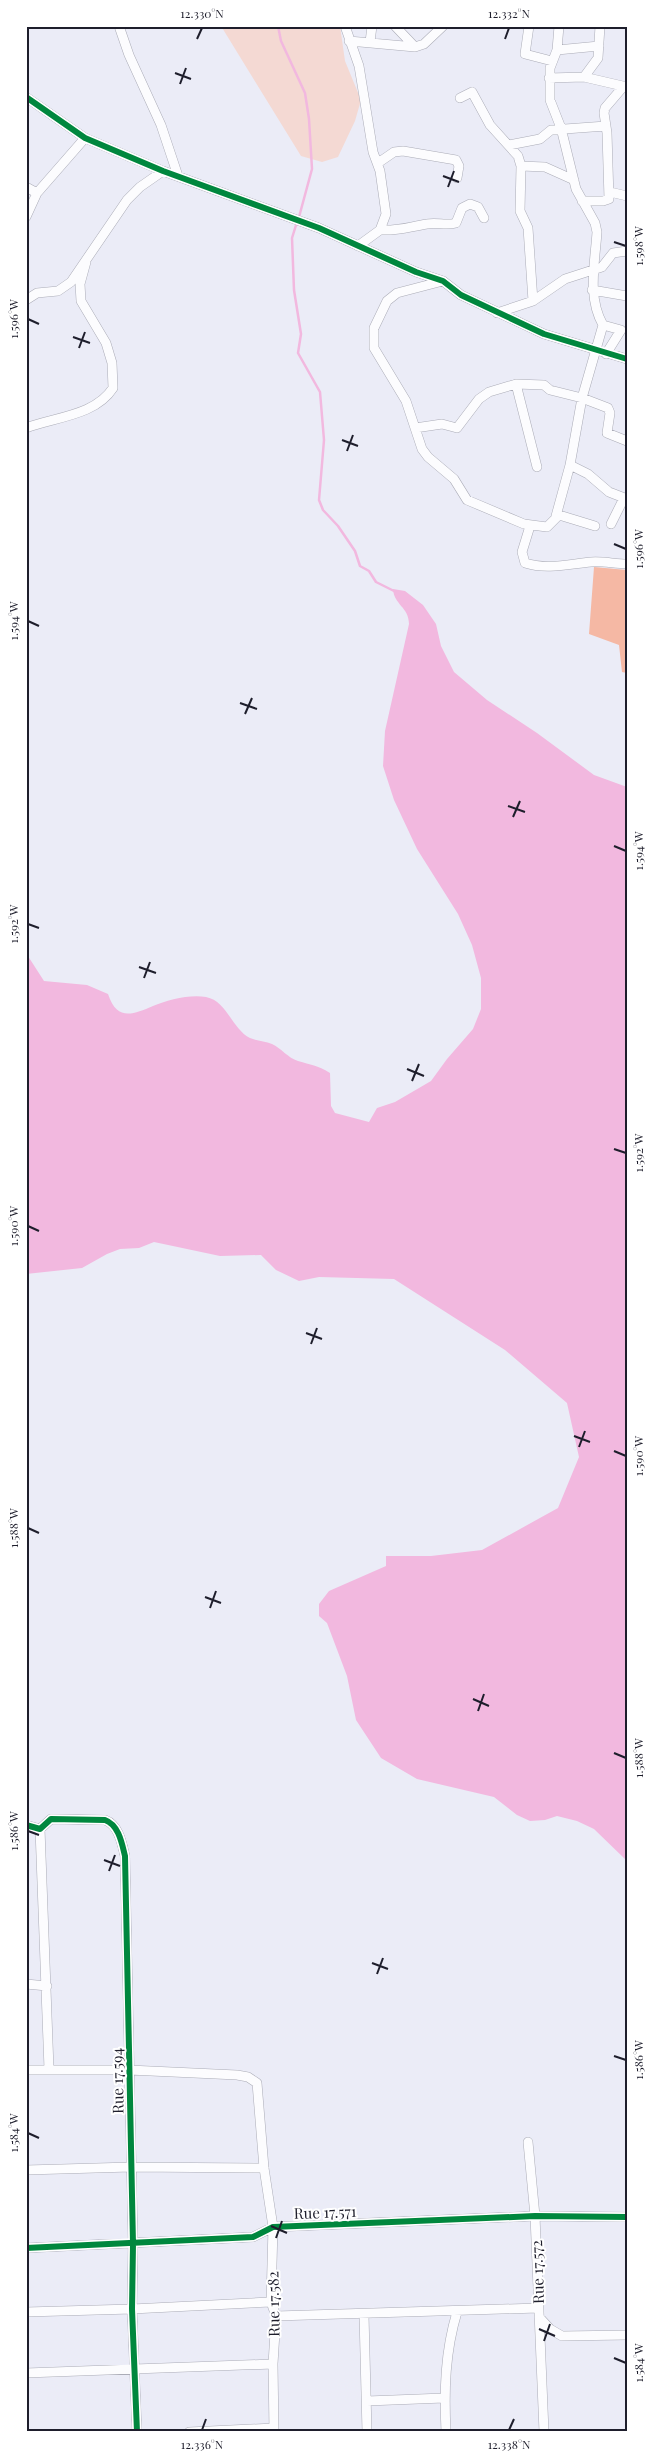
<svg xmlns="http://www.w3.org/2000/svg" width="653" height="2458" viewBox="0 0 653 2458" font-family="'Playfair Display',serif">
  <rect width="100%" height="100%" fill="#ebecf7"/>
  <path fill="#f4d9d3" d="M221 26H340L345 61 361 100 355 121 338 157 322 162 301 156Z"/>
  <path fill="#f5b8a4" d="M594 567 627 570V673L622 672 619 645 589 634Z"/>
  <path fill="#f2b8df" d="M393 589 405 591 423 605 436 624 441 646 454 672 487 700 537 733 594 775 627 787V1861L594 1829 577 1821 557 1816 545 1820 530 1821 517 1815 494 1797 417 1779 381 1758 356 1720 347 1676 327 1623 319 1616V1604L329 1591 386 1566V1556H431L482 1550 558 1508 579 1457 567 1403 505 1350 394 1279 319 1277 299 1281 276 1270 261 1255 220 1256 154 1242 139 1248 120 1249 107 1254 82 1268 26 1274V953L44 981 87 985 108 994C117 1021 132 1015 153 1006 167 1000 190 994 206 997 227 1001 232 1029 250 1038 257 1041 265 1041 272 1044 281 1048 288 1058 298 1061 311 1065 317 1065 330 1073L331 1106 335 1113 369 1122 377 1108 395 1102 431 1081 447 1059 473 1029 481 1009V978L472 945 458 914 417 849 394 800 383 766 385 731 409 624C409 607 394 605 393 589Z"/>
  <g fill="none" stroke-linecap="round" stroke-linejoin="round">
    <path stroke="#f2b8df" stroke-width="2.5" d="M278 26 281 41 305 93 309 119 312 169 299 217
      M297 222 292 238 294 290 301 334 298 353 320 392 324 440 319 500 323 510 338 526 355 551 360 566 369 571 376 582 396 592"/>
    <g stroke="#abacb7" stroke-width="10">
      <path id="minor" d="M119 26 129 55 161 125 178 176
        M345 26 359 66 373 152 380 171 386 214 380 230 358 246
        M395 26 415 47
        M529 26 525 54 552 61
        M559 26 557 50 550 68V100L561 128 576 189 595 223 597 232C595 263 587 297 603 325L621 330 606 354
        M349 41 415 47 424 44 443 26
        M370 42 372 26
        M557 50 599 46
        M584 77 598 58 600 26
        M549 78 584 77 627 87
        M26 97 85 138 163 171 319 228 416 272 443 281 461 295 544 334 627 359
        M460 98 472 92 490 125 518 156 521 166 545 167 574 180
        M509 145 540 139 551 130 606 126
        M378 163 394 152 403 151 456 160 459 166 457 178
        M521 166 520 211 528 228 533 301
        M26 187 37 193
        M610 192 627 196
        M582 201H603L609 199 607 133 604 113 605 108 623 87
        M26 217 37 193 85 138
        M380 230C400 231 408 227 427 224 437 222 446 226 456 223L462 208 470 204 478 207 484 218
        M443 281 397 293 387 301 374 328V348L406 401 422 449 428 457 454 479 467 500 524 524 547 527 559 515 595 526
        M592 290 627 296
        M26 300 37 293 58 291 71 282 127 200 140 187 163 171
        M497 313 533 301 565 279 602 267 613 253 627 251
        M603 325 582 398 570 465 588 474 609 492 627 499
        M516 384 544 385 550 390 582 398 608 408 610 413 607 433 627 441
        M26 428C54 417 95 416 113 388L112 363 106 343 81 301 80 284 86 262
        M415 428 442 424 457 428 479 399 489 392 516 384 537 467
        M556 516 570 465
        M611 524 624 498
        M530 526 522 552 525 563C547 570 569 564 591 562 603 561 615 564 627 564
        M26 1825 40 1829 51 1819 105 1820C119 1825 122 1844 125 1856L133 2244 132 2309 137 2432
        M40 1829 49 2069
        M26 1984 47 1986
        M26 2070H129L237 2075 248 2077 257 2083 264 2168 273 2227 271 2302 276 2316 273 2364 274 2432
        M528 2142 535 2216 544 2432
        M26 2170 131 2167 264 2168
        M26 2248 253 2237 273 2227 535 2216 627 2217
        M26 2312 132 2309 271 2302
        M364 2315 367 2432
        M276 2316 538 2308
        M539 2317 550 2329 562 2336 627 2335
        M26 2373 273 2364
        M367 2401 444 2398
        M189 2432 274 2428
        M446 2432C444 2390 445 2352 457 2312"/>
    </g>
    <use href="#minor" stroke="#fcfcfe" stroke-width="9"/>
    <g stroke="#fff" stroke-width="9">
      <path id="cycleway" d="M26 97 85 138 163 171 319 228 416 272 443 281 461 295 544 334 627 359
        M26 1825 40 1829 51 1819 105 1820C119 1825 122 1844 125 1856L133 2244 132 2309 137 2432
        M26 2248 253 2237 273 2227 535 2216 627 2217"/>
    </g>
    <use href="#cycleway" stroke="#00873e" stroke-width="6"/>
  </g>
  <path fill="none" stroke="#1e1e2c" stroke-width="2" d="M197 39 202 28M505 39 509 28M175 73 191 79M180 84 186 68M443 176 459 182M448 187 454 171M614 242 626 246M28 319 39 324M73 337 90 343M79 348 85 332M342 440 358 446M347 451 353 435M614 544 626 549M28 621 39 626M240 703 257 709M245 714 252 698M508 806 525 812M513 817 520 801M614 846 626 851M28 924 39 928M139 967 156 973M144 978 150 962M407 1069 424 1076M412 1081 419 1064M614 1149 626 1153M28 1226 39 1231M306 1333 322 1339M311 1344 317 1328M574 1436 590 1442M579 1447 585 1431M614 1451 626 1456M28 1528 39 1533M205 1597 221 1603M210 1608 216 1591M473 1699 489 1706M478 1711 484 1694M614 1753 626 1758M28 1831 39 1835M104 1860 120 1866M109 1871 115 1855M372 1963 388 1969M377 1974 383 1958M614 2056 626 2060M28 2133 39 2138M271 2226 287 2233M276 2238 282 2221M539 2329 555 2336M544 2341 550 2324M614 2358 626 2363M202 2430 206 2419M509 2430 514 2419"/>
  <g text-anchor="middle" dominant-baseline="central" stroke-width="4" stroke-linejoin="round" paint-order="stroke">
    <g font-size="15" fill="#1e1e2c" stroke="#fff">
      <text transform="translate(117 2081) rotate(-91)">Rue 17.594</text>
      <text transform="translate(325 2212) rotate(-2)">Rue 17.571</text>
      <text transform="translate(537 2272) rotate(-92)">Rue 17.572</text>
      <text transform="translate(273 2304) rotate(-91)">Rue 17.582</text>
    </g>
  </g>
  <rect width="653" height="2458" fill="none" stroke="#ffffff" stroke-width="55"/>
  <rect x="28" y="28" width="598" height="2402" fill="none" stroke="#1e1e2c" stroke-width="2"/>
  <g font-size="12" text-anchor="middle" fill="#1e1e2c">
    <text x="202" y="18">12.330°N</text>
    <text x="509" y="18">12.332°N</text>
    <text transform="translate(639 246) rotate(-90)" y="4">1.598°W</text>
    <text transform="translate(14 319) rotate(-90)" y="4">1.596°W</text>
    <text transform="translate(639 549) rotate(-90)" y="4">1.596°W</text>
    <text transform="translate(14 621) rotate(-90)" y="4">1.594°W</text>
    <text transform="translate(639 851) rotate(-90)" y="4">1.594°W</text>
    <text transform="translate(14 924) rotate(-90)" y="4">1.592°W</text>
    <text transform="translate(639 1153) rotate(-90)" y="4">1.592°W</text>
    <text transform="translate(14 1226) rotate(-90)" y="4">1.590°W</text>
    <text transform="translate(639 1456) rotate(-90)" y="4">1.590°W</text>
    <text transform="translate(14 1528) rotate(-90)" y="4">1.588°W</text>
    <text transform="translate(639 1758) rotate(-90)" y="4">1.588°W</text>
    <text transform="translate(14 1831) rotate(-90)" y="4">1.586°W</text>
    <text transform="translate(639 2060) rotate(-90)" y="4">1.586°W</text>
    <text transform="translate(14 2133) rotate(-90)" y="4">1.584°W</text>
    <text transform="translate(639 2363) rotate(-90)" y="4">1.584°W</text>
    <text x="202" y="2449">12.336°N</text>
    <text x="509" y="2449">12.338°N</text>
  </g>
</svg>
